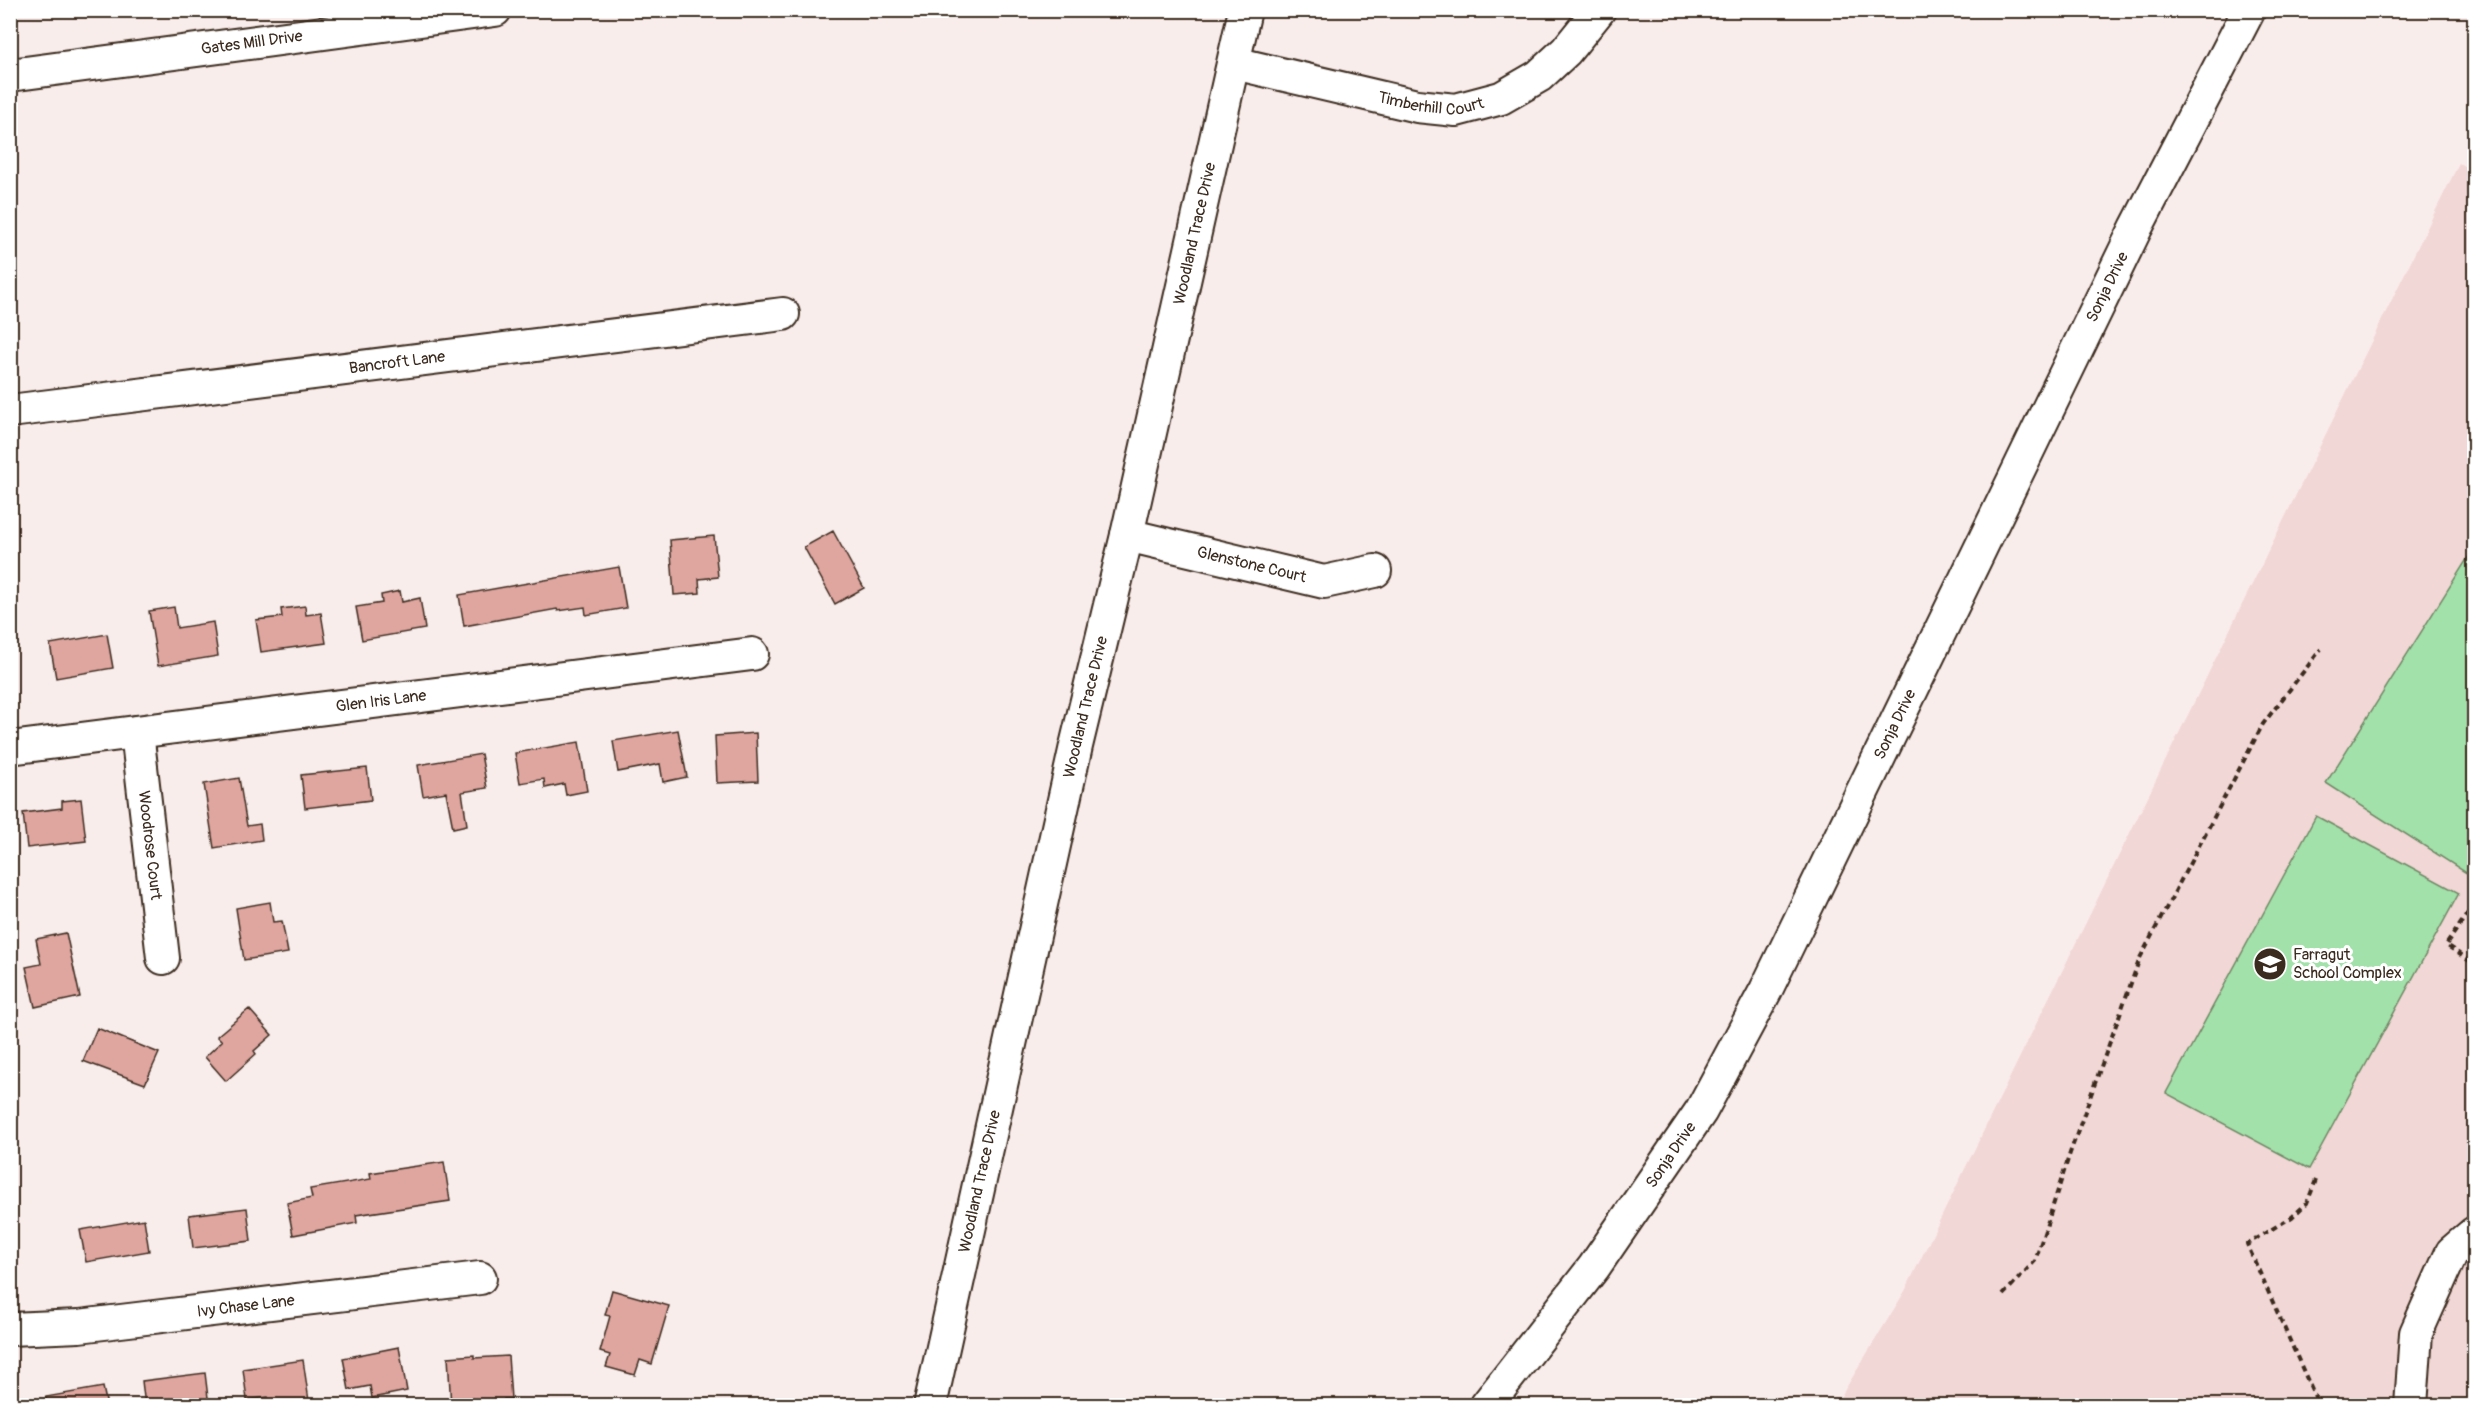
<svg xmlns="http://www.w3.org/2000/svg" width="2485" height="1416" viewBox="0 0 2485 1416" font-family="Pangolin,sans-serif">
  <rect width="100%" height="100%" fill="#f9edec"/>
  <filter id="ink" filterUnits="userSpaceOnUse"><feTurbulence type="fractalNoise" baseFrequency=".0167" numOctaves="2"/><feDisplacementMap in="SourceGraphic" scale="12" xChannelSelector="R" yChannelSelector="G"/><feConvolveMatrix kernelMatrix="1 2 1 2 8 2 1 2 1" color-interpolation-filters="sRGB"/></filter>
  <g filter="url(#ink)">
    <path fill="#f1d7d5" d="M2459 163 2474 172V1405L1835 1406 1905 1291Z"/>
    <path fill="#a2e1aa" stroke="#6e8664" stroke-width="1.5" d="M2474 548V870L2471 876 2326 783Z
      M2316 816 2459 893 2309 1169 2166 1093Z"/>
    <path fill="#dfa59f" stroke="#3b2a1e" stroke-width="1.5" d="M833 531 864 588 835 604 804 547Z
      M714 536 718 577 699 579 700 593 674 595 670 540Z
      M619 567 626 608 586 615 585 607 558 611 557 609 464 626 459 595Z
      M400 591 402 602 420 598 425 629 362 640 356 607 382 603 381 595Z
      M305 606 306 615 321 613 326 643 261 652 256 620 282 617 281 609Z
      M174 607 177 628 213 622 218 656 158 666 149 611Z
      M107 634 113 668 56 678 50 644Z
      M678 730 687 777 663 782 660 764 618 772 613 741Z
      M756 733 758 781 717 783 715 736Z
      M579 742 587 791 566 795 564 784 545 788 544 779 520 783 515 753Z
      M481 754 487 788 462 792 467 825 453 828 446 792 423 796 418 765Z
      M367 768 371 800 305 808 301 775Z
      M239 778 247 826 260 824 262 840 214 848 204 784Z
      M81 799 86 841 27 848 23 813 62 808V801Z
      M270 902 273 922 282 921 288 953 244 960 236 908Z
      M66 933 80 997 35 1007 26 967 41 964 36 939Z
      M249 1009 272 1035 254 1051 256 1054 226 1081 205 1057 222 1041 217 1036Z
      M97 1028 159 1053 145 1084 83 1061Z
      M444 1162 450 1201 356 1215 357 1223 293 1235 287 1203 312 1198 310 1189 371 1179 370 1173Z
      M247 1208 251 1241 193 1248 189 1215Z
      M144 1219 149 1251 86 1262 80 1230Z
      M612 1290 669 1306 652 1364 640 1360 635 1375 606 1367 610 1355 600 1352 610 1316 605 1315Z
      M399 1347 407 1391 372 1398 370 1386 349 1390 343 1358Z
      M474 1355V1358L508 1356 511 1399H504V1406H451L448 1357Z
      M303 1360 309 1401 269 1406 268 1397 247 1400 243 1369Z
      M205 1373 209 1406H145L142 1381Z
      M103 1387 107 1406H47L46 1397Z"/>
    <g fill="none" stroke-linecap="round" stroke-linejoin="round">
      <g stroke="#3b2a1e" stroke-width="36">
        <g id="minor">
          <path id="s1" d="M1234 63 1417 106 1456 110 1501 98 1539 76 1566 51 1599 10"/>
          <path id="s2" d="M10 75 495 10"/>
          <path id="s3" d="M10 411 783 314"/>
          <path id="s4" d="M1127 535 1324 582 1375 571"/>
          <path id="s5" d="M137 732 163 958"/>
          <path id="s6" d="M10 748 752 654"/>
          <path id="s7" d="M10 1329 79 1326 480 1278"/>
          <path id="s8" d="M930 1406 1076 746 1127 535 1245 10"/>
          <path id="s9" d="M1486 1406 1594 1267 1701 1111 1766 990 2136 228 2249 10"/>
          <path d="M2411 1406 2416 1333 2452 1252 2474 1233"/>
        </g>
      </g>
      <path stroke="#3b2a1e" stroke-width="4" stroke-dasharray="6 4.5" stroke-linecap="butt" d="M2471 893 2474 896
        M2474 904 2446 945 2474 964
        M2316 1180 2307 1203 2292 1217 2247 1244 2319 1406
        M2003 1295 2035 1261 2070 1153 2140 958 2263 724 2321 649"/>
      <use href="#minor" stroke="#fff" stroke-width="32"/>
    </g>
  </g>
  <defs>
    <g id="school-disc" transform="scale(1.725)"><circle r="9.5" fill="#3b2a1e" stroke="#fff"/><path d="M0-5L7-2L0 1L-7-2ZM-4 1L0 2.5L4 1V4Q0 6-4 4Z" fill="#fff"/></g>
  </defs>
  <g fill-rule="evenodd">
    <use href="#school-disc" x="2270" y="964"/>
  </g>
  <g text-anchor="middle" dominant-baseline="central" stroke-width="6" stroke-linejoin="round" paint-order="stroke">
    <g font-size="16" fill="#3b2a1e" stroke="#fff">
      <text stroke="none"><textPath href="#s2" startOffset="244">Gates Mill Drive</textPath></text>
      <text stroke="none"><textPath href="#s1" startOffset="202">Timberhill Court</textPath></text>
      <text stroke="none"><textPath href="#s8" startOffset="1202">Woodland Trace Drive</textPath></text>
      <text stroke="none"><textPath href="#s9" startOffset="1284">Sonja Drive</textPath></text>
      <text stroke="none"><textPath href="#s3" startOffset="390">Bancroft Lane</textPath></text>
      <text stroke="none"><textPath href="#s4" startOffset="128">Glenstone Court</textPath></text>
      <text stroke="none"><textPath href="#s6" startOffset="374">Glen Iris Lane</textPath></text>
      <text stroke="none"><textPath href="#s8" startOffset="716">Woodland Trace Drive</textPath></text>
      <text stroke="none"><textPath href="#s9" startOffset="798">Sonja Drive</textPath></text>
      <text stroke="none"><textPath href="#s5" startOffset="114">Woodrose Court</textPath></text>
      <text stroke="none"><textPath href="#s9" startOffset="312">Sonja Drive</textPath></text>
      <text stroke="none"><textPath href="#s8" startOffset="230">Woodland Trace Drive</textPath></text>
      <text stroke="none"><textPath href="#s7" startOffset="237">Ivy Chase Lane</textPath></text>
    </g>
    <g font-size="16" fill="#3b2a1e" stroke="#fff" text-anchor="start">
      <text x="2293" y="955">Farragut<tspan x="2293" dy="18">School Complex</tspan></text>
    </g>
  </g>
  <rect width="2485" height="1416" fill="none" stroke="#fff" stroke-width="36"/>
  <rect x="18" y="18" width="2449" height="1380" fill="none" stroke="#3b2a1e" stroke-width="2" filter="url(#ink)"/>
</svg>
